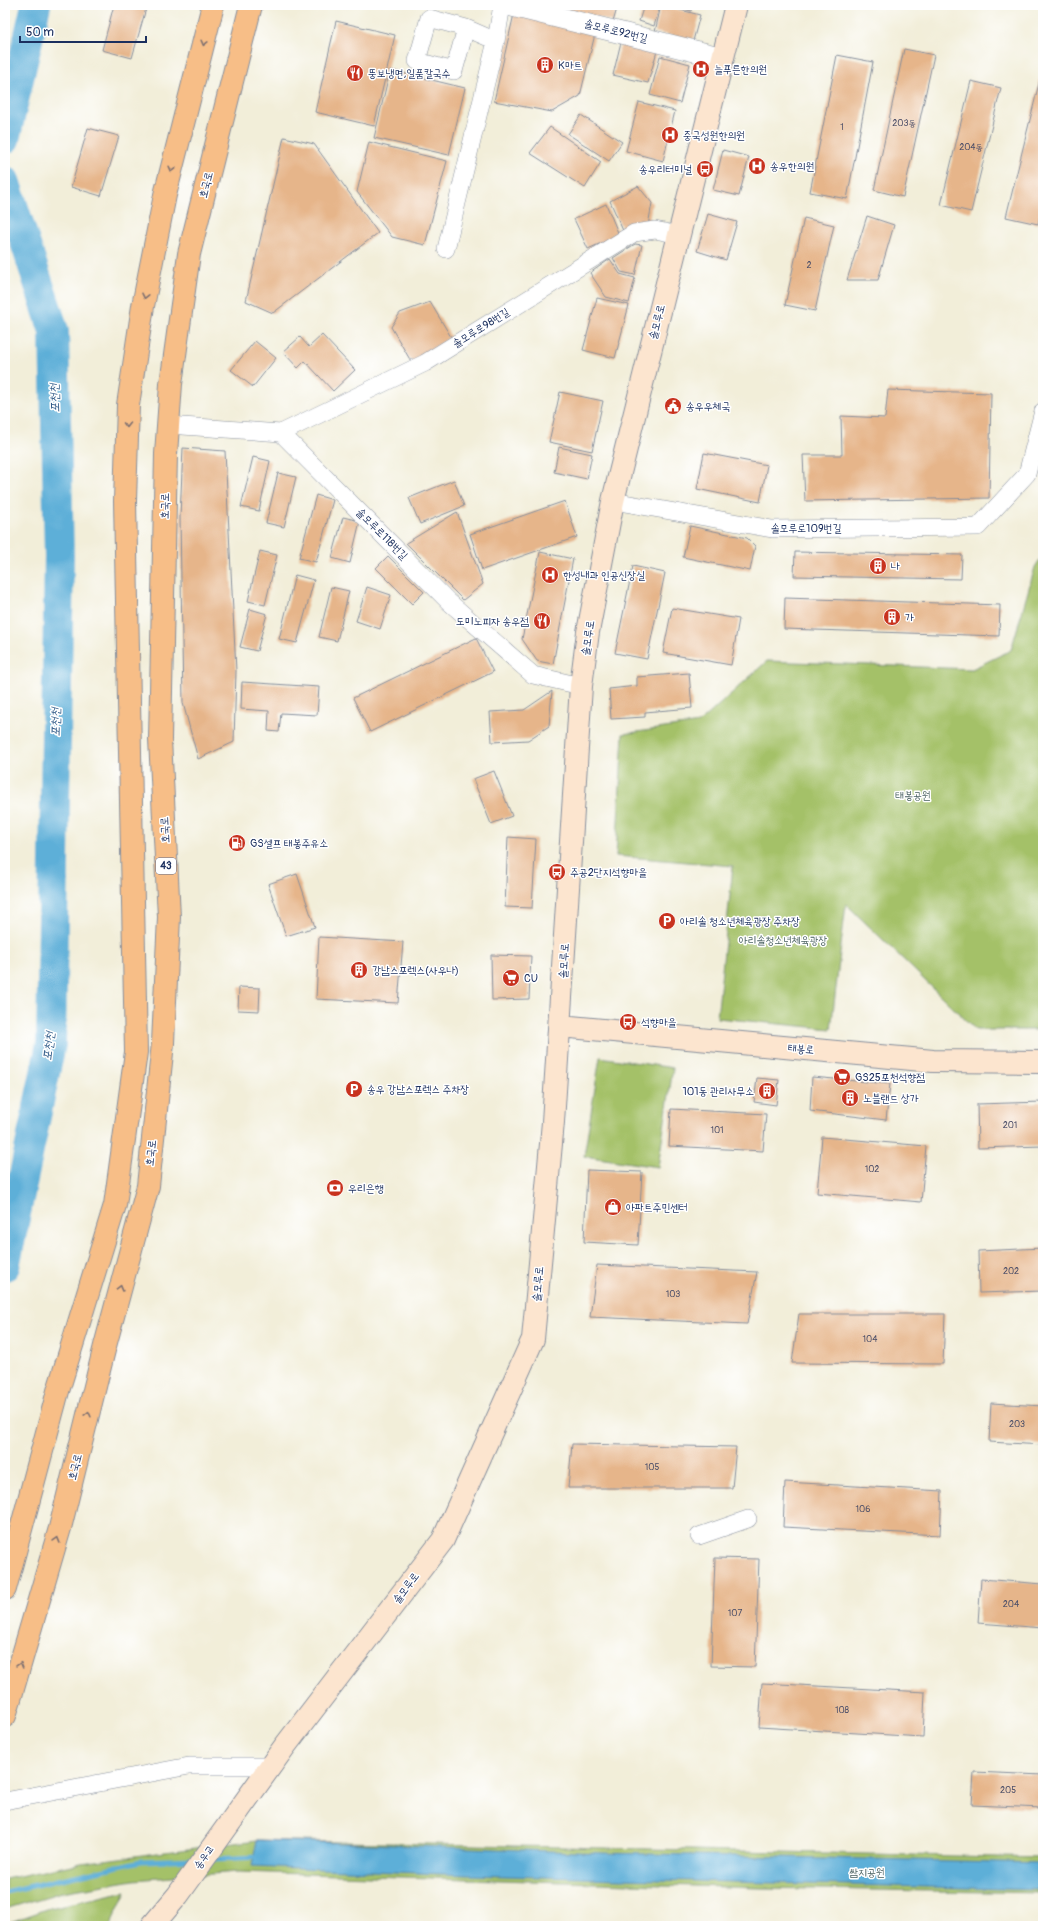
<svg xmlns="http://www.w3.org/2000/svg" width="1048" height="1931" viewBox="0 0 1048 1931" font-family="Pangolin,'Poor Story',sans-serif">
  <rect width="100%" height="100%" fill="#fff"/>
  <filter id="ink" filterUnits="userSpaceOnUse"><feTurbulence type="fractalNoise" baseFrequency=".025" numOctaves="2"/><feDisplacementMap in="SourceGraphic" scale="8" xChannelSelector="R" yChannelSelector="G"/><feConvolveMatrix kernelMatrix="1 2 1 2 8 2 1 2 1" color-interpolation-filters="sRGB"/></filter>
  <filter id="wash" filterUnits="userSpaceOnUse"><feTurbulence type="fractalNoise" baseFrequency=".012" numOctaves="4" result="noise"/><feDisplacementMap in="SourceGraphic" scale="16" xChannelSelector="R" yChannelSelector="G"/><feGaussianBlur stdDeviation="0.9" result="paint"/><feColorMatrix in="noise" values="0 0 0 0 0 0 0 0 0 0 0 0 0 0 0 0 0 1.4 0 .05"/><feComposite in="paint" operator="in"/></filter>
  <g filter="url(#wash)">
    <rect width="100%" height="100%" fill="#f2eed9"/>
    <path fill="#a4c168" stroke="#607863" d="M1043 555V1030H976L846 904 831 1029 717 1018 733 866 616 856 623 734 699 723 767 661 972 669 1011 650 1035 567Z
      M600 1057 673 1068 658 1167 584 1156Z
      M257 1840 1043 1858V1893L760 1888 238 1872 134 1880 62 1892 5 1909V1879L81 1863Z
      M126 1891 110 1926H5V1924L50 1908Z"/>
    <path fill="#5dafd8" stroke="#3c6f9b" d="M257 1840 602 1853 1043 1863V1890L467 1875 252 1866Z"/>
    <g fill="none" stroke-linecap="round" stroke-linejoin="round">
      <path stroke="#5dafd8" stroke-width="5" d="M212 1859 260 1857
        M5 1892 141 1861 196 1859"/>
      <path stroke="#5dafd8" stroke-width="30" d="M5 139 36 5
        M5 181 54 331 59 556 51 1044 5 1266"/>
    </g>
    <g id="blocks">
      <path fill="#e6b58a" d="M114 5H147L132 58 102 50Z
        M552 5H618L613 22Z
        M644 5H660L654 26 639 21Z
        M661 5 700 15 693 41 655 32Z
        M669 5H692L691 11Z
        M514 14 595 34 580 96 552 112 494 101Z
        M336 21 395 35 374 126 315 112Z
        M621 42 657 51 648 83 613 75Z
        M904 49 934 55 903 197 874 190Z
        M837 55 873 62 847 199 810 192Z
        M660 56 690 64 680 103 650 95Z
        M390 70 465 88 449 155 374 138Z
        M1041 75H1043V204L1038 224 1006 217Z
        M971 81 1001 88 971 212 941 205Z
        M639 102 675 111 663 161 626 151Z
        M581 115 622 142 609 161 568 134Z
        M550 127 601 162 585 188 530 153Z
        M88 128 119 136 101 196 71 187Z
        M284 137 314 144 378 233 273 313 246 301Z
        M369 142 447 161 425 245 392 237 357 192Z
        M723 150 749 157 739 196 713 190Z
        M638 186 652 203 648 226 624 233 610 201Z
        M606 204 619 235 588 249 574 219Z
        M708 214 737 222 726 260 697 251Z
        M867 216 894 225 878 280H847Z
        M804 218 834 225 815 311 785 305Z
        M635 244 642 245 635 275 621 272 613 258Z
        M610 259 620 274 635 278 629 303 606 297 590 273Z
        M597 298 629 305 615 358 583 350Z
        M430 302 451 337 412 363 391 327 400 313Z
        M322 335 355 370 333 391 305 361 298 368 283 352 300 337 309 347Z
        M255 341 276 358 253 387 231 370Z
        M888 390 991 393 989 498 805 501 803 455H842L841 416 885 418Z
        M560 392 603 401 592 451 549 442Z
        M559 447 592 454 587 479 554 472Z
        M183 448 225 451 236 671 234 742 198 759 183 703 180 517Z
        M704 453 767 465 760 502 697 489Z
        M253 457 270 461 259 511 241 507Z
        M278 473 296 477 284 527 266 523Z
        M454 480 464 506 420 524 409 498Z
        M316 495 333 500 316 562 299 558Z
        M565 501 577 537 482 570 470 534Z
        M457 512 483 584 463 600 406 543Z
        M343 517 360 521 350 563 332 558Z
        M690 526 747 538 755 546 750 571 683 557Z
        M260 551 277 555 265 605 248 601Z
        M540 552 573 559 553 664 537 661 522 639Z
        M795 552 962 555 961 579 794 576Z
        M388 556 424 592 412 604 376 568Z
        M633 566 665 573 647 659 615 653Z
        M295 575 314 580 297 643 279 639Z
        M331 587 349 591 337 641 319 637Z
        M367 587 391 595 380 629 356 621Z
        M785 598 1000 605 999 636 784 629Z
        M672 608 739 619 731 665 663 653Z
        M250 609 267 614 257 651 240 647Z
        M476 638 493 672 370 732 353 698Z
        M689 673 692 708 645 712V717L611 719 609 689 637 686V677Z
        M242 682 319 687 317 715 281 713 279 732 268 731 269 711 241 709Z
        M552 691 549 726 528 740 492 742 490 712 524 710Z
        M494 771 512 816 491 824 473 779Z
        M508 837 536 839 532 908 505 907Z
        M297 874 315 927 286 936 268 884Z
        M319 937 403 942 398 1003 316 999Z
        M491 955 531 956 529 999 492 1000Z
        M239 987 260 988 259 1011 238 1010Z
        M812 1077 890 1084 886 1120 810 1111Z
        M757 1078 779 1080 776 1105 754 1102Z
        M1043 1102V1146L978 1148 977 1104Z
        M671 1109 766 1114 763 1151 669 1146Z
        M822 1137 926 1146 921 1202 817 1193Z
        M587 1170 642 1172 638 1245 584 1242Z
        M1043 1248V1291L979 1293 978 1251Z
        M597 1265 757 1272 747 1324 590 1317Z
        M799 1314H945L943 1364 792 1363Z
        M991 1403 1043 1406V1445L989 1442Z
        M572 1444 736 1447 732 1488H568Z
        M785 1482 942 1491 940 1535 783 1527Z
        M715 1558 759 1559 755 1667 711 1666Z
        M981 1579 1043 1584V1628L978 1623Z
        M762 1683 925 1692 923 1737 759 1727Z
        M974 1772 1043 1775V1808L972 1805Z"/>
    </g>
  </g>
  <g filter="url(#ink)">
    <use href="#blocks" fill-opacity="0" stroke="#868e9c" stroke-width="1"/>
    <g fill="none" stroke-linecap="round" stroke-linejoin="round">
      <g stroke="#868e9c" stroke-width="18">
        <path id="minor" d="M466 28 454 71 417 61 429 18 466 28 496 41
          M446 249 496 41 502 5
          M168 425 281 433 449 602 533 675 581 686
          M281 433 425 363 634 233 655 230 679 235
          M613 501 772 529 978 527 1027 474 1043 411
          M699 1536 748 1519
          M5 1801 189 1766H271"/>
      </g>
      <g stroke="#868e9c" stroke-width="22">
        <path id="tertiary" d="M508 5 723 58"/>
      </g>
      <g stroke="#868e9c" stroke-width="24">
        <path id="secondary" d="M560 1026 933 1061 1043 1062
          M152 1926 178 1895 285 1746 443 1540 533 1339 553 1122 581 686 588 632 613 501 736 5"/>
      </g>
      <g stroke="#868e9c" stroke-width="24">
        <path id="primary" d="M5 1589 58 1391 115 1205 136 1052 125 501 128 405 143 306 165 195 213 5
          M5 1716 60 1528 105 1346 148 1186 163 1043 169 917 160 739 166 454 171 384 189 254 251 5"/>
      </g>
      <use href="#minor" stroke="#fff" stroke-width="17"/>
      <use href="#tertiary" stroke="#fff" stroke-width="21"/>
      <use href="#secondary" stroke="#fce5cf" stroke-width="22"/>
      <use href="#primary" stroke="#f7be87" stroke-width="22"/>
    </g>
    <defs><path id="oneway-chevron" d="M-2-3.5L2.5 0L-2 3.5" fill="none" stroke-width="1.6" stroke-linecap="round" stroke-linejoin="round"/></defs>
    <g stroke="#7e6f70">
      <use href="#oneway-chevron" transform="translate(204 43) rotate(104)"/>
      <use href="#oneway-chevron" transform="translate(172 169) rotate(104)"/>
      <use href="#oneway-chevron" transform="translate(145 296) rotate(102)"/>
      <use href="#oneway-chevron" transform="translate(127 425) rotate(91)"/>
      <use href="#oneway-chevron" transform="translate(120 1288) rotate(-75)"/>
      <use href="#oneway-chevron" transform="translate(88 1414) rotate(-76)"/>
      <use href="#oneway-chevron" transform="translate(57 1540) rotate(-74)"/>
      <use href="#oneway-chevron" transform="translate(20 1665) rotate(-74)"/>
    </g>
  </g>
  <defs>
    <g id="building-disc" transform="scale(0.9)"><circle r="9.5" fill="#c8321e" stroke="#fff"/><path d="M-4-6H4V6H1V3H-1V6H-4ZM-2.5-4.3h1.7v1.8h-1.7ZM.8-4.3h1.7v1.8H.8ZM-2.5-1h1.7V.8h-1.7ZM.8-1h1.7V.8H.8Z" fill="#fff"/></g>
    <g id="hospital-disc" transform="scale(0.9)"><circle r="9.5" fill="#c8321e" stroke="#fff"/><path d="M-5-5h3v3.5h4V-5h3V5h-3V1.5h-4V5h-3Z" fill="#fff"/></g>
    <g id="restaurant-disc" transform="scale(0.9)"><circle r="9.5" fill="#c8321e" stroke="#fff"/><path d="M-5-6h1v4h1v-4h1v4h1v-4h1v5L-1.5 .5V6h-2V.5L-5-1ZM5-6V6H3V1.5H1.5Q1.5-4 5-6Z" fill="#fff"/></g>
    <g id="bus-disc" transform="scale(0.9)"><circle r="9.5" fill="#c8321e" stroke="#fff"/><path d="M-5-6H5V4H4V6H2V4H-2V6H-4V4H-5ZM-3.5-4V0h7V-4ZM-3.5 1.2v1.5H-2V1.2ZM2 1.2v1.5H3.5V1.2Z" fill="#fff"/></g>
    <g id="civic-disc" transform="scale(0.9)"><circle r="9.5" fill="#c8321e" stroke="#fff"/><path d="M-.6-6.5H3V-4.5H.6V-3L4-1V1h2V6H-6V1h2V-1L-.6-3ZM-1.2 2.5V6h2.4V2.5Z" fill="#fff"/></g>
    <g id="fuel-disc" transform="scale(0.9)"><circle r="9.5" fill="#c8321e" stroke="#fff"/><path d="M-5.5-6h7V0h2V4h1.3V-2.5L3-4.5l.8-.8L6-3V5H2.5V1h-1V6h-7ZM-4.2-4.7v3.2H.2V-4.7Z" fill="#fff"/></g>
    <g id="parking-disc" transform="scale(0.9)"><circle r="9.5" fill="#c8321e" stroke="#fff"/><path d="M-3.5-5.5H1a3.5 3.5 0 0 1 0 7H-1V5.5H-3.5ZM-1-3.4V-.6H.8a1.4 1.4 0 0 0 0-2.8Z" fill="#fff"/></g>
    <g id="supermarket-disc" transform="scale(0.9)"><circle r="9.5" fill="#c8321e" stroke="#fff"/><path d="M-6-5.5h2.5l.6 2H6L4.5 2H-2.5L-4.4-4H-6ZM-1.5 3.2a1.3 1.3 0 1 0 .1 0ZM3 3.2a1.3 1.3 0 1 0 .1 0Z" fill="#fff"/></g>
    <g id="bank-disc" transform="scale(0.9)"><circle r="9.5" fill="#c8321e" stroke="#fff"/><path d="M-6-4H6V4H-6ZM0-2.3a2.3 2.3 0 1 0 0 4.6a2.3 2.3 0 1 0 0-4.6Z" fill="#fff"/></g>
    <g id="shop-disc" transform="scale(0.9)"><circle r="9.5" fill="#c8321e" stroke="#fff"/><path d="M-5-2.5h2.3a2.7 3.5 0 0 1 5.4 0H5L5.5 6h-11ZM-1.5-2.5h3a1.5 2.3 0 0 0-3 0Z" fill="#fff"/></g>
  </defs>
  <g fill-rule="evenodd">
    <use href="#building-disc" x="545" y="65"/>
    <use href="#hospital-disc" x="701" y="69"/>
    <use href="#restaurant-disc" x="355" y="73"/>
    <use href="#hospital-disc" x="670" y="135"/>
    <use href="#hospital-disc" x="757" y="166"/>
    <use href="#bus-disc" x="705" y="169"/>
    <use href="#civic-disc" x="673" y="406"/>
    <use href="#building-disc" x="878" y="566"/>
    <use href="#hospital-disc" x="550" y="575"/>
    <use href="#building-disc" x="892" y="617"/>
    <use href="#restaurant-disc" x="542" y="621"/>
    <use href="#fuel-disc" x="237" y="843"/>
    <use href="#bus-disc" x="557" y="872"/>
    <use href="#parking-disc" x="667" y="921"/>
    <use href="#building-disc" x="359" y="970"/>
    <use href="#supermarket-disc" x="511" y="978"/>
    <use href="#bus-disc" x="628" y="1022"/>
    <use href="#supermarket-disc" x="842" y="1077"/>
    <use href="#parking-disc" x="354" y="1089"/>
    <use href="#building-disc" x="767" y="1091"/>
    <use href="#building-disc" x="850" y="1098"/>
    <use href="#bank-disc" x="335" y="1188"/>
    <use href="#shop-disc" x="613" y="1207"/>
  </g>
  <g text-anchor="middle" dominant-baseline="central" stroke-width="3" stroke-linejoin="round" paint-order="stroke">
    <g font-size="9" fill="#4e5069">
      <text x="904" y="123">203동</text>
      <text x="842" y="127">1</text>
      <text x="971" y="147">204동</text>
      <text x="809" y="265">2</text>
      <text x="1010" y="1125">201</text>
      <text x="717" y="1130">101</text>
      <text x="872" y="1169">102</text>
      <text x="1011" y="1271">202</text>
      <text x="673" y="1294">103</text>
      <text x="870" y="1339">104</text>
      <text x="1017" y="1424">203</text>
      <text x="652" y="1467">105</text>
      <text x="863" y="1509">106</text>
      <text x="1011" y="1604">204</text>
      <text x="735" y="1613">107</text>
      <text x="842" y="1710">108</text>
      <text x="1008" y="1790">205</text>
    </g>
    <rect fill="#fff" stroke="#5f6d8e" stroke-width="1" x="156" y="858" width="20" height="16" rx="3"/>
    <g font-size="10" font-weight="bold" fill="#1b2f5e">
      <text x="166" y="866">43</text>
    </g>
    <g font-size="11" fill="#1b2f5e" stroke="#fff">
      <text transform="translate(616 31) rotate(14)">솔모루로92번길</text>
      <text transform="translate(206 185) rotate(-76)">호국로</text>
      <text transform="translate(657 322) rotate(-76)">솔모루로</text>
      <text transform="translate(481 328) rotate(-32)">솔모루로98번길</text>
      <text transform="translate(165 506) rotate(-89)">호국로</text>
      <text x="806" y="528">솔모루로109번길</text>
      <text transform="translate(382 534) rotate(45)">솔모루로118번길</text>
      <text transform="translate(588 638) rotate(-81)">솔모루로</text>
      <text transform="translate(165 830) rotate(-93)">호국로</text>
      <text transform="translate(564 961) rotate(-87)">솔모루로</text>
      <text transform="translate(801 1049) rotate(5)">태봉로</text>
      <text transform="translate(151 1153) rotate(-84)">호국로</text>
      <text transform="translate(538 1284) rotate(-85)">솔모루로</text>
      <text transform="translate(75 1467) rotate(-76)">호국로</text>
      <text transform="translate(406 1588) rotate(-53)">솔모루로</text>
      <text transform="translate(204 1857) rotate(-55)">송우교</text>
    </g>
    <g font-size="11" fill="#1b2f5e" stroke="#fff" text-anchor="start">
      <text x="558" y="65">K마트</text>
      <text x="714" y="69">늘푸른한의원</text>
      <text x="368" y="73">뚱보냉면,일품칼국수</text>
      <text x="683" y="135">중국성원한의원</text>
      <text x="770" y="166">송우한의원</text>
      <text x="692" y="169" text-anchor="end">송우리터미널</text>
      <text x="686" y="406">송우우체국</text>
      <text x="891" y="566">나</text>
      <text x="563" y="575">한성내과 인공신장실</text>
      <text x="905" y="617">가</text>
      <text x="529" y="621" text-anchor="end">도미노피자 송우점</text>
      <text x="250" y="843">GS셀프 태봉주유소</text>
      <text x="570" y="872">주공2단지석향마을</text>
      <text x="680" y="921">아리솔 청소년체육광장 주차장</text>
      <text x="372" y="970">강남스포렉스(사우나)</text>
      <text x="524" y="978">CU</text>
      <text x="641" y="1022">석향마을</text>
      <text x="855" y="1077">GS25포천석향점</text>
      <text x="367" y="1089">송우 강남스포렉스 주차장</text>
      <text x="754" y="1091" text-anchor="end">101동 관리사무소</text>
      <text x="863" y="1098">노블랜드 상가</text>
      <text x="348" y="1188">우리은행</text>
      <text x="626" y="1207">아파트주민센터</text>
    </g>
    <g font-size="11" fill="#4b6262" stroke="#fff">
      <text x="913" y="795">태봉공원</text>
      <text x="783" y="940">아리솔청소년체육광장</text>
      <text x="867" y="1872">쌈지공원</text>
    </g>
    <g font-size="12" font-style="italic" fill="#325c89" stroke="#fff">
      <text transform="translate(55 398) rotate(-92)">포천천</text>
      <text transform="translate(56 722) rotate(-89)">포천천</text>
      <text transform="translate(49 1046) rotate(-83)">포천천</text>
    </g>
  </g>
  <rect width="1048" height="1931" fill="none" stroke="#fff" stroke-width="20"/>
  <path d="M20 36v6h126v-6" fill="none" stroke="#1b2f5e" stroke-width="2"/>
  <text x="26" y="36" font-size="12" fill="#1b2f5e" stroke="#ffffff" stroke-width="3" paint-order="stroke">50 m</text>
</svg>
